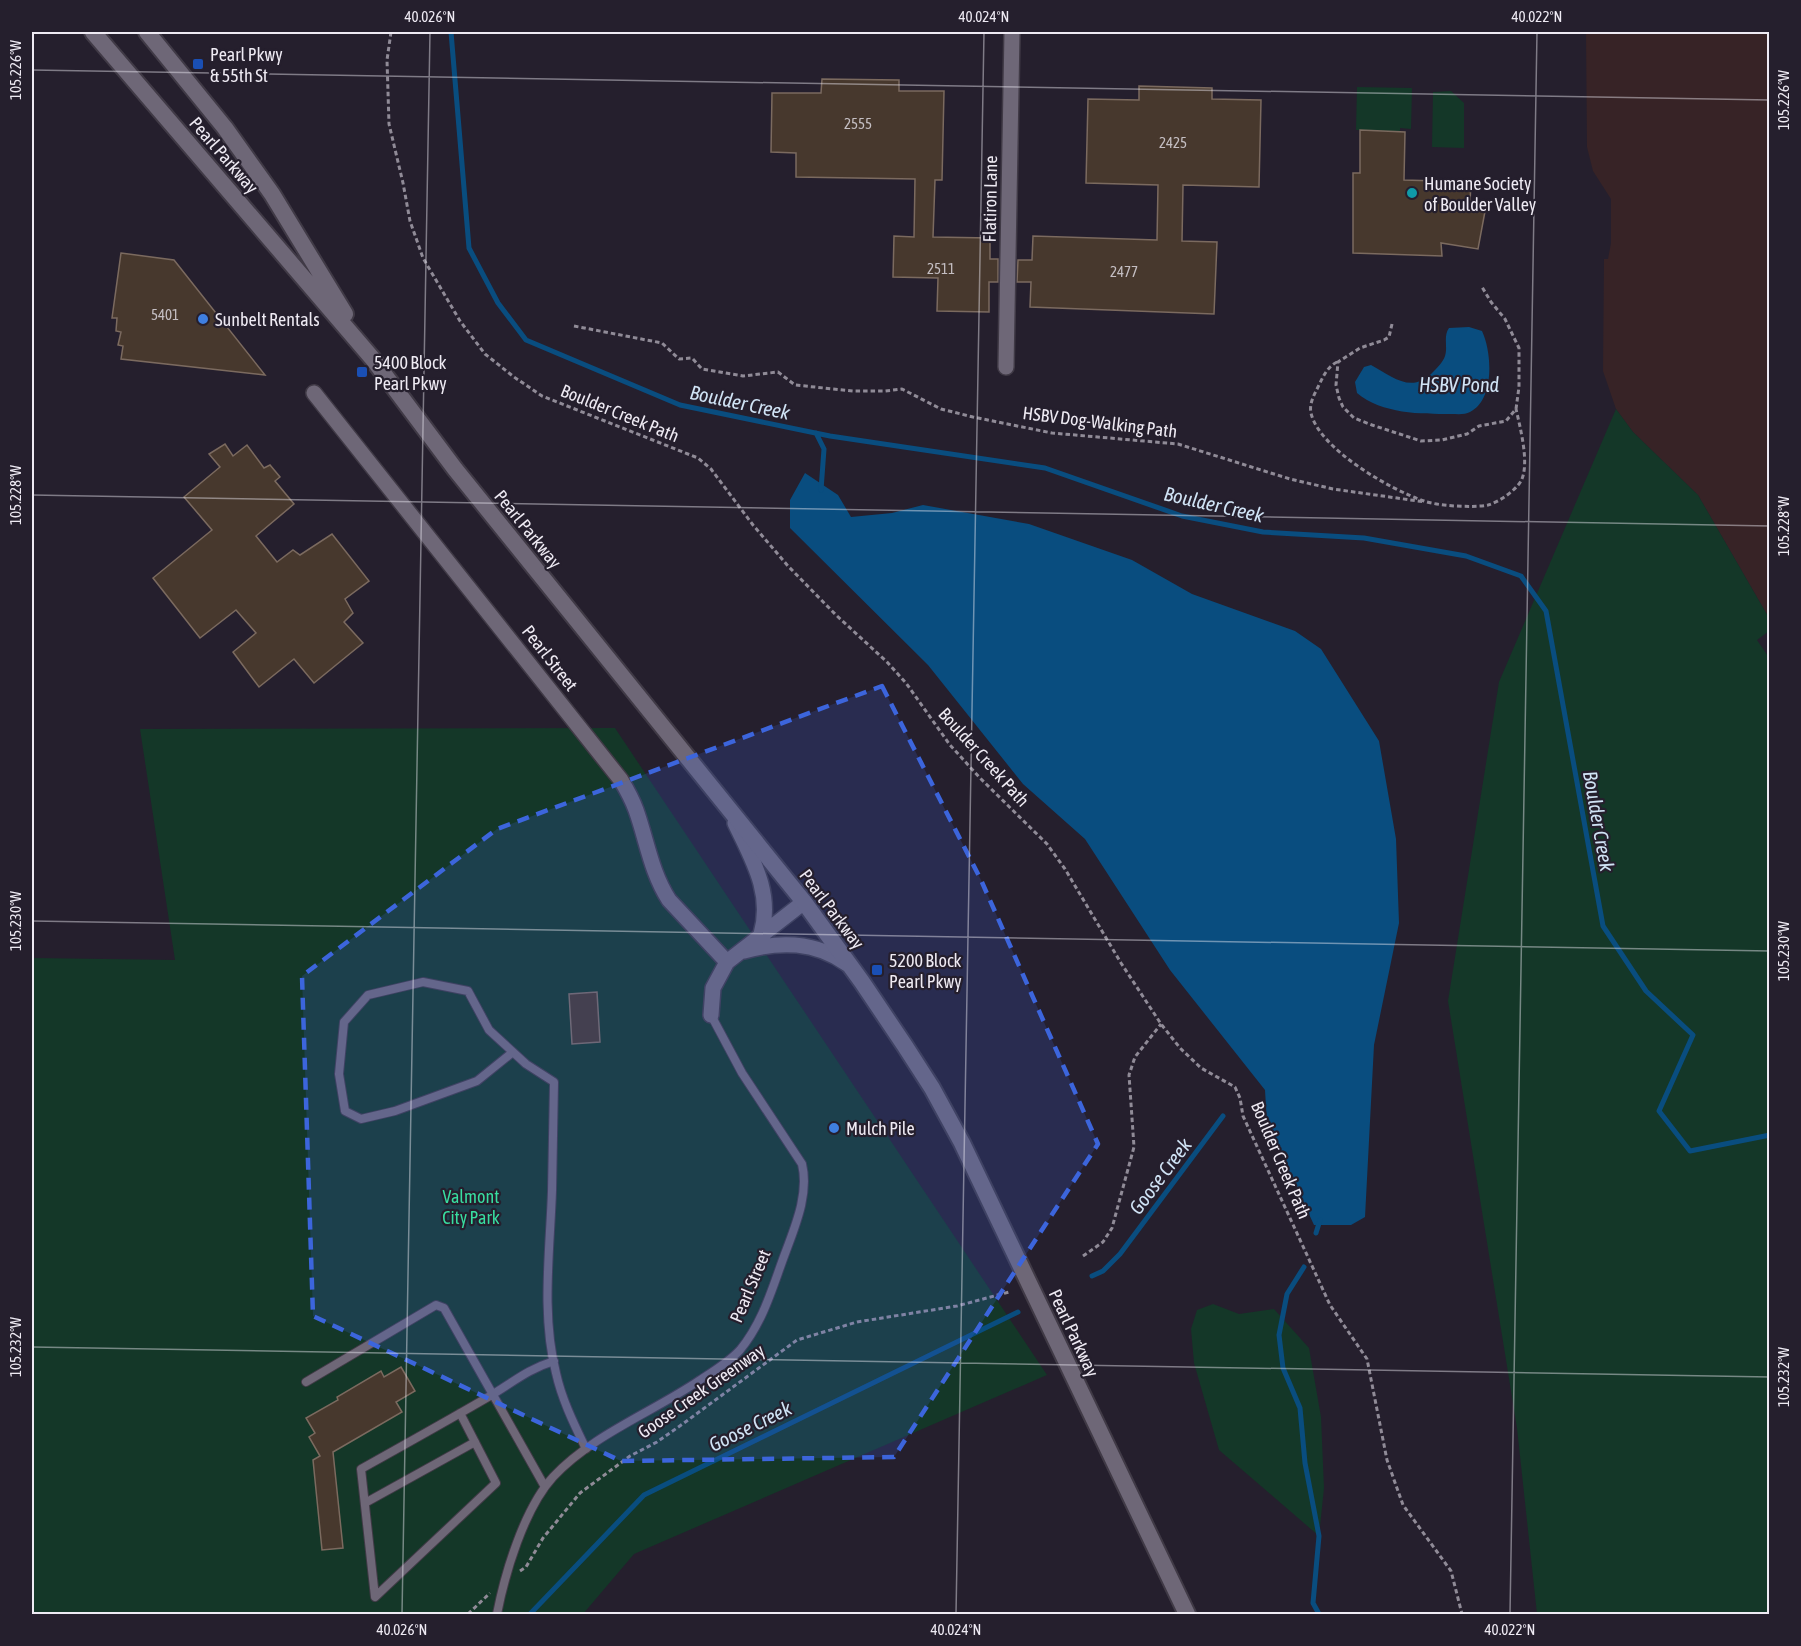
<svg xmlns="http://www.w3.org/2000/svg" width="1801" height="1646" viewBox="0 0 1801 1646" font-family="'Asap Condensed',sans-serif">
  <rect width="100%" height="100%" fill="#251f2d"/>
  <path fill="#372326" d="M1586 32H1769V618L1698 495 1633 432 1616 409 1603 371 1604 259H1608L1611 243V199L1593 171 1587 147Z"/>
  <path fill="#143728" d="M1357 87 1412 88 1411 129 1400 128V132L1356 130Z
    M1451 91 1464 103V148L1432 147 1433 92Z
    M1616 409 1633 432 1698 495 1769 618V631L1757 640 1770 659 1769 1614H1537L1517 1428 1448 1001 1499 682Z
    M615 728 1047 1375 634 1554 583 1614H32V958L175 960 140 729Z
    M1213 1304 1239 1314 1274 1309 1309 1348 1321 1417 1324 1488 1319 1536 1219 1450 1194 1363 1191 1329 1197 1310Z"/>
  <path fill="#094d7f" d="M1469 327 1482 331C1492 352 1495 400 1470 412 1465 415 1457 414 1451 414 1421 414 1382 414 1357 393L1355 382 1364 367 1371 365C1393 377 1412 395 1434 371 1438 367 1443 362 1445 356 1448 347 1443 336 1449 328Z
    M805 473 838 495 851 517 892 513 923 505 1029 524 1132 560 1192 594 1295 631 1321 649 1379 741 1396 839 1399 923 1374 1045 1365 1217 1351 1225H1314L1267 1123 1265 1090 1170 970 1085 839 1023 784 928 665 790 528V500Z"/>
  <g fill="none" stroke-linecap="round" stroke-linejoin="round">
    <path stroke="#094d7f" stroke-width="5" d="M451 32 469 248 498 303 526 340 680 405 830 436 1045 468 1182 516 1263 532 1364 538 1466 556 1521 576 1546 611 1603 926 1646 991 1693 1035 1659 1111 1690 1151 1770 1135
      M816 433 824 449 821 490
      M1316 1233 1320 1220
      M1304 1267 1287 1294 1279 1335 1283 1368 1300 1408 1305 1463 1319 1536 1313 1603 1319 1614
      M1092 1276 1103 1271 1120 1254 1223 1116
      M530 1614 644 1495 1018 1312"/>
  </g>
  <path fill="#47382d" stroke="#7b6a5f" stroke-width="1.5" d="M822 79 899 80V91H944L942 180H935L933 237 990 238V259H998V282H989V312L937 311 938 278 893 277 894 236 914 237 915 179 796 177V153L771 152 772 93H821Z
    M1139 86 1212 88V99L1261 100 1259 187 1183 185 1182 241 1217 242 1214 314 1030 307 1031 282H1017L1018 260H1032L1033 236 1157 240 1158 185 1086 183 1088 99 1139 100Z
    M1360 130 1405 132 1404 180 1471 182 1470 203 1486 206 1478 249 1441 243 1442 256 1353 253V173H1360Z
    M121 253 174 260 265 375 121 359 123 346 118 345 121 332 116 331 117 318H112Z
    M225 444 233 456 247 445 264 468 270 465 280 477 275 481 294 504 256 536 277 562 293 550 300 555 332 534 369 581 345 599 353 613 344 622 363 643 314 683 294 659 259 687 233 652 256 633 236 610 200 638 153 578 212 530 184 497 220 467 209 454Z
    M597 992 600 1042 572 1044 569 994Z
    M401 1367 415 1391 396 1402 402 1412 333 1452 343 1548 322 1550 313 1460 320 1456 309 1437 315 1433 306 1418 338 1400 337 1397 381 1371 384 1377Z"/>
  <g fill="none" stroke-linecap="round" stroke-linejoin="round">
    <g stroke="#403a46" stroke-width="10">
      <path id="service" d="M513 1052 477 1081 395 1111 361 1119 345 1111 339 1074 344 1022 368 995 423 982 468 991 489 1030 526 1064 554 1082C553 1118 553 1155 552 1191 550 1251 541 1314 556 1373 562 1400 574 1424 586 1449
        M306 1382 436 1305 444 1308 545 1487
        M460 1413 496 1483 375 1597 361 1469C404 1445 447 1421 490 1396 512 1383 528 1369 554 1361
        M365 1503 475 1442
        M497 1614C505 1573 524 1509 553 1477 592 1435 653 1412 700 1380 714 1371 729 1362 740 1350 764 1321 773 1285 786 1251 796 1224 809 1193 802 1164L742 1073 711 1015"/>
    </g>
    <g stroke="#403a46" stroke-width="18">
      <path id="minor" d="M1006 367 1012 32
        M314 393 621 780C627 790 632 799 636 810 647 841 651 872 669 900L727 962
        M735 823C752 859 773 893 761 934
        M744 951C780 941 815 941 847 964
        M711 1015 713 988 727 962 804 902"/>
    </g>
    <g stroke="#403a46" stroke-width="20">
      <path id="secondary" d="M93 32 372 358 455 469 804 902 862 982 905 1046 932 1088 962 1143 1187 1614
        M147 32 225 128 272 194 345 314"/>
    </g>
    <path stroke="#908b97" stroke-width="3" stroke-dasharray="4.5 3" stroke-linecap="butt" d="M391 32 387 60 389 124 403 183 410 221 423 258 460 321 485 354 514 377 542 396 698 458 711 469 753 525 788 566 836 615 887 662 906 683 950 745 980 778 1047 844 1065 869 1121 963 1161 1024 1180 1048 1201 1068 1235 1087 1240 1098 1243 1116 1330 1305 1367 1359 1387 1460 1403 1505 1451 1571 1462 1614
      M1392 324 1389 337 1384 340 1360 348 1338 362 1336 385 1339 398 1343 407 1354 418 1372 425 1421 441 1442 440 1467 434 1479 426 1506 421 1516 409 1519 387V348L1505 319 1491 302 1482 287
      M574 326 662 343 679 359 692 358 702 369 743 376 778 372 795 385 853 391H885L902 389 941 409 973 417 1052 433 1178 444 1290 479 1333 489 1425 502
      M1337 362C1327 367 1323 377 1318 387 1314 395 1309 404 1311 413 1319 449 1391 490 1424 501 1437 506 1474 508 1488 505 1499 502 1515 491 1521 481 1530 464 1520 427 1516 409
      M1083 1256 1103 1242 1112 1228 1134 1147 1129 1075 1135 1057 1161 1024
      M520 1571 526 1567 543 1538 580 1493 630 1456 657 1442 684 1423 797 1340 857 1322 957 1306 1009 1292
      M468 1614 490 1593"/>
    <use href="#service" stroke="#6e6777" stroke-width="8"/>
    <use href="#minor" stroke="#6e6777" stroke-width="15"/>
    <use href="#secondary" stroke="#6e6777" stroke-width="16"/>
  </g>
  <path fill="#3c65dc" fill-opacity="0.2" stroke="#3c65dc" stroke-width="4.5" stroke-dasharray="12 8" stroke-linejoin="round" d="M882 686 981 880 1098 1144 894 1457 621 1461 313 1316 302 976 497 829Z"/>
  <path fill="none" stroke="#eeeaf3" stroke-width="1.5" stroke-opacity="0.45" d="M32 70 1770 100M32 495 1770 526M32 921 1770 951M32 1347 1770 1377M402 1614 430 32M956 1614 984 32M1510 1614 1537 32"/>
  <g fill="#1a4fb4" stroke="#251f2d" stroke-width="2">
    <rect x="192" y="58" width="12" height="12" rx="3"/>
    <rect x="356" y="366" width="12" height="12" rx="3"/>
    <rect x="871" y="964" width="12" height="12" rx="3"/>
  </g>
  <circle fill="#0f9aa8" stroke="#251f2d" stroke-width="2" cx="1412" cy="193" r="6"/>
  <g fill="#3f7fe0" stroke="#251f2d" stroke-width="2">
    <circle cx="203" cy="319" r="6"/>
    <circle cx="834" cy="1128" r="6"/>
  </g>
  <g text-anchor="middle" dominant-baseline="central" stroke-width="4.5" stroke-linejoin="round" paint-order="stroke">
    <g font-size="15" fill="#c4bec2">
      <text x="858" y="123">2555</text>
      <text x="1173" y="142">2425</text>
      <text x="941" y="268">2511</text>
      <text x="1124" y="271">2477</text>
      <text x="165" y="314">5401</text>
    </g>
    <g font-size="18" fill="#eeeaf3" stroke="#251f2d" text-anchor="start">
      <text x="210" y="54">Pearl Pkwy<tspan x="210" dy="21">&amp; 55th St</tspan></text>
      <text x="1424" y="183">Humane Society<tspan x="1424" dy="21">of Boulder Valley</tspan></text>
      <text x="215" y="319">Sunbelt Rentals</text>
      <text x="374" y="362">5400 Block<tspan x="374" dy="21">Pearl Pkwy</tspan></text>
      <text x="889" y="960">5200 Block<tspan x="889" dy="21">Pearl Pkwy</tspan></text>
      <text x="846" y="1128">Mulch Pile</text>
    </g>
    <g font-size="18" fill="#eeeaf3" stroke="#251f2d">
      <text transform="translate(224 155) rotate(49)">Pearl Parkway</text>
      <text transform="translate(990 199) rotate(-89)">Flatiron Lane</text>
      <text transform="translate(620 413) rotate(22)">Boulder Creek Path</text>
      <text transform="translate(1100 422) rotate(7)">HSBV Dog-Walking Path</text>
      <text transform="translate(528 529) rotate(51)">Pearl Parkway</text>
      <text transform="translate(550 658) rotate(52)">Pearl Street</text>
      <text transform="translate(984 757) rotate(48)">Boulder Creek Path</text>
      <text transform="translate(832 909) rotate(53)">Pearl Parkway</text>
      <text transform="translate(1281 1160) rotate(67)">Boulder Creek Path</text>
      <text transform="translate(750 1286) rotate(-67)">Pearl Street</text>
      <text transform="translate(1074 1333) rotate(65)">Pearl Parkway</text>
      <text transform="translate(701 1391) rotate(-35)">Goose Creek Greenway</text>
    </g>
    <g font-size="18" fill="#38dea1" stroke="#251f2d">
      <text x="471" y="1196">Valmont<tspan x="471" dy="21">City Park</tspan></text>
    </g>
    <g font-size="20" font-style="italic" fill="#d0e3f5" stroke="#251f2d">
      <text x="1459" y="384">HSBV Pond</text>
      <text transform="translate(740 402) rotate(12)">Boulder Creek</text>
      <text transform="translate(1214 504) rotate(13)">Boulder Creek</text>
      <text transform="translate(1599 821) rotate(80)">Boulder Creek</text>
      <text transform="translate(1160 1176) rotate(-53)">Goose Creek</text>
      <text transform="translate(750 1426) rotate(-26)">Goose Creek</text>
    </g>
  </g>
  <rect width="1801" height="1646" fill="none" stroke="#251f2d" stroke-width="66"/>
  <rect x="33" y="33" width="1735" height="1580" fill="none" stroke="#eeeaf3" stroke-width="2"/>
  <g font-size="15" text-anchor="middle" fill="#eeeaf3">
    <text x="430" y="22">40.026°N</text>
    <text x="984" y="22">40.024°N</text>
    <text x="1537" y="22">40.022°N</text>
    <text transform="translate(16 70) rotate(-90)" y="5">105.226°W</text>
    <text transform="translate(1784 100) rotate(-90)" y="5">105.226°W</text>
    <text transform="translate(16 495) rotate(-90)" y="5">105.228°W</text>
    <text transform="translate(1784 526) rotate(-90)" y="5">105.228°W</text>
    <text transform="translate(16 921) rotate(-90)" y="5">105.230°W</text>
    <text transform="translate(1784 951) rotate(-90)" y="5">105.230°W</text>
    <text transform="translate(16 1347) rotate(-90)" y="5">105.232°W</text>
    <text transform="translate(1784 1377) rotate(-90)" y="5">105.232°W</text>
    <text x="402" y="1635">40.026°N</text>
    <text x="956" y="1635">40.024°N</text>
    <text x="1510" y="1635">40.022°N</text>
  </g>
</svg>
